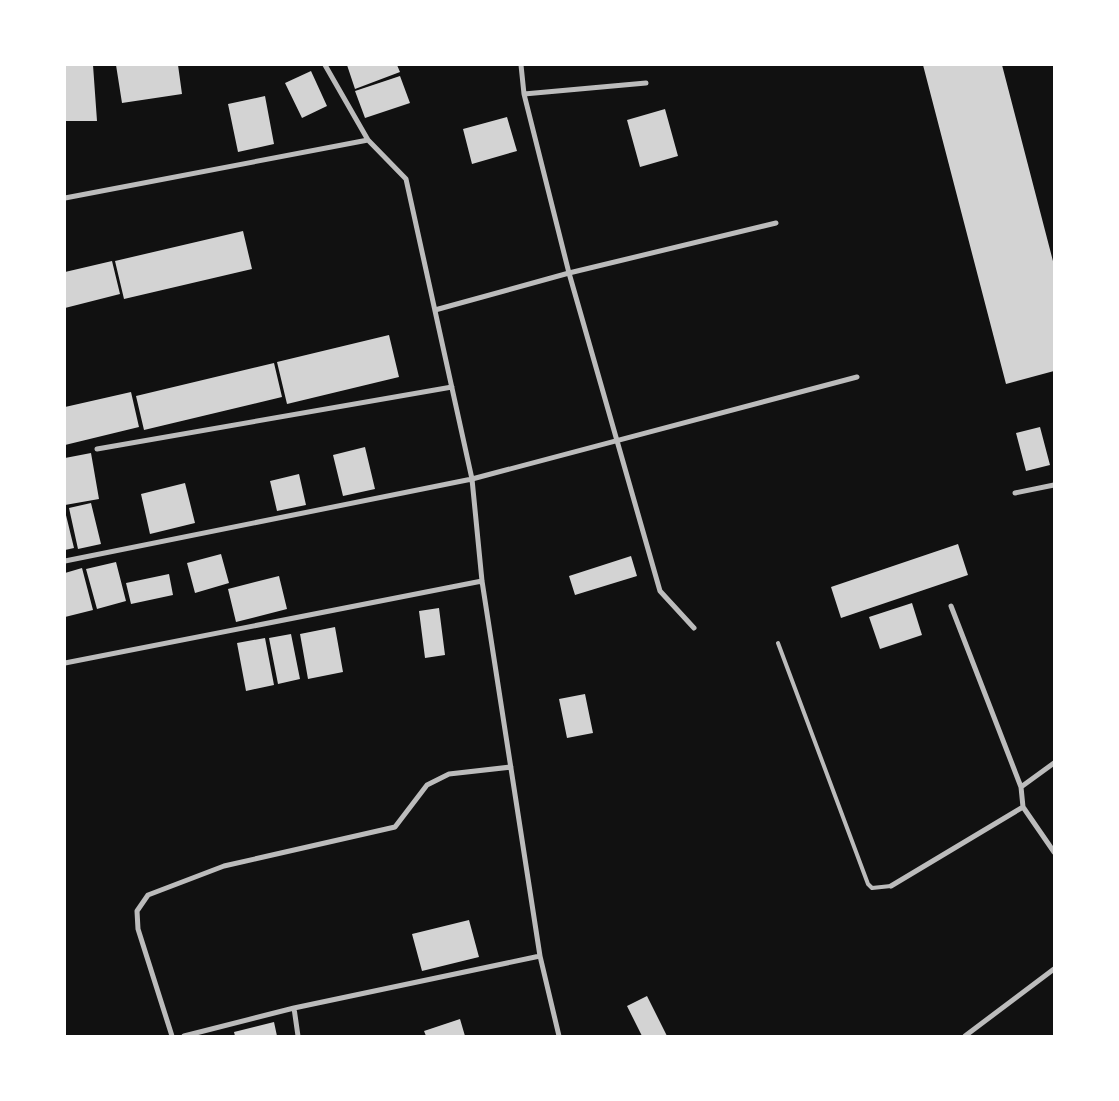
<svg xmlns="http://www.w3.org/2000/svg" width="1119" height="1101" viewBox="0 0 1119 1101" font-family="Montserrat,sans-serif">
  <rect width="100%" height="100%" fill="#111"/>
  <path fill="#d3d3d3" d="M65 65H93L97 121H65Z
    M116 65H178L182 94 122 103Z
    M347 65H397L400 72 355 89Z
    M923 65H1002L1054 265V371L1006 384Z
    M311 71 327 106 302 118 285 83Z
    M400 76 410 103 365 118 355 91Z
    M265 96 274 144 238 152 228 104Z
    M665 109 678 156 640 167 627 120Z
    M507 117 517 151 472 164 463 129Z
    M243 231 252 269 124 299 115 261Z
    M112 261 120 294 65 308V272Z
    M389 335 399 377 287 404 277 362Z
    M274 363 282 397 144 430 136 396Z
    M131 392 139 427 65 445V407Z
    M1040 427 1050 465 1026 471 1016 433Z
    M365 447 375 489 343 496 333 455Z
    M91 453 99 499 65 505V458Z
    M299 474 306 505 277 511 270 481Z
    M185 483 195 523 150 534 141 494Z
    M91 503 101 544 78 549 69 508Z
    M65 511 74 548 65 550Z
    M958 544 968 575 841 618 831 587Z
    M221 554 229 583 195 593 187 563Z
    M631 556 637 576 575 595 569 576Z
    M116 562 126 601 97 609 86 569Z
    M82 568 93 610 65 617V573Z
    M169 574 173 595 131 604 126 583Z
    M279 576 287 609 236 622 228 589Z
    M912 603 922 635 880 649 869 617Z
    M439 608 445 655 425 658 419 611Z
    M335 627 343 672 308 679 300 634Z
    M291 634 300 679 278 684 269 638Z
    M265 638 274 685 246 691 237 643Z
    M585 694 593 733 567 738 559 699Z
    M469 920 479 957 422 971 412 934Z
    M647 996 667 1036H642L627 1006Z
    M460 1019 465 1036H426L424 1031Z
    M274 1022 277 1036H235L234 1032Z"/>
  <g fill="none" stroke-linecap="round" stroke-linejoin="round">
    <path stroke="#bcbcbc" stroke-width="4" d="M778 643 868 884 872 888 891 886"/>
    <path stroke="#bcbcbc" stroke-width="5" d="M521 65 524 94 569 273 660 591 694 628
      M524 94 646 83
      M65 198 368 140
      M435 310 569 273 776 223
      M97 449 452 387
      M1015 493 1054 485
      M65 561 472 479 857 377
      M951 606 1021 787 1023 807 1054 852
      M65 663 482 581
      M1021 787 1054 763
      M891 886 1023 807
      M540 956 559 1036
      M294 1008 298 1036
      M172 1036 138 929 137 911 148 895 224 866 395 827 427 785 449 774 511 767
      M184 1036 294 1008 540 956 482 581 472 479 406 179 368 140 325 65
      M965 1036 1054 969"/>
  </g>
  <rect width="1119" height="1101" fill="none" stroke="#ffffff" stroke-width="132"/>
</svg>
